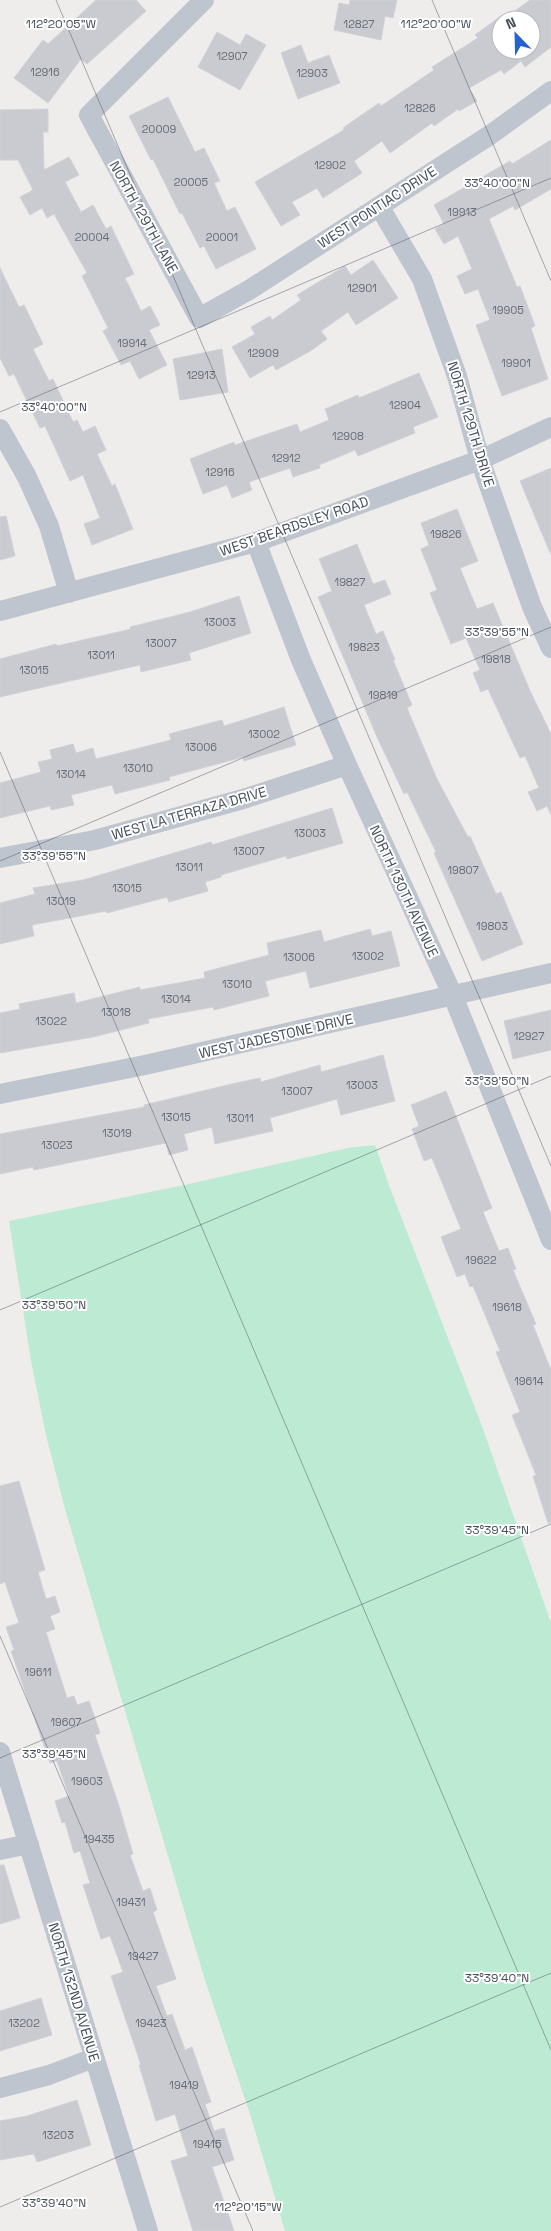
<svg xmlns="http://www.w3.org/2000/svg" width="551" height="2231" viewBox="0 0 551 2231" font-family="'Space Grotesk',sans-serif">
  <rect width="100%" height="100%" fill="#efecec"/>
  <path fill="#bdead2" d="M375 1145 390 1188 482 1426 551 1623V2231H285L250 2114 204 1977 65 1509 46 1435 31 1361 9 1221 184 1185 348 1148Z"/>
  <path fill="#cacbd1" stroke="#d0d2d7" d="M96 0H136L146 11 87 64 81 59 48 103 14 78 43 40 48 44Z
    M350 0H397L393 18 385 16 381 40 334 30 339 3 349 5Z
    M530 0H551V47L525 67 521 61 504 74 501 70 469 88 477 101 459 111 458 109 434 126 432 123 390 153 382 141 354 161 362 173 323 198 317 188 292 202 300 215 281 226 255 182 344 130 343 128 379 103 381 106 434 70 432 67 478 38 475 35 501 16V50H531V20H502Z
    M217 32 240 45 246 34 266 45 240 90 198 67Z
    M301 45 308 63 329 55 340 83 298 99 281 53Z
    M168 97 195 152 204 148 220 181 214 183 227 211 235 207 256 249 216 269 204 246 200 248 182 213 180 214 153 159 151 160 129 116Z
    M48 109V132H43L44 170 69 157 79 175 65 182 81 212 93 205 106 229 111 226 134 274 125 278 141 311 150 306 160 325 149 330 167 365 139 379 130 361 121 365 103 331 108 328 82 276 87 273 54 214 47 218 42 208 30 215 20 197 33 190 18 160H0V110Z
    M551 140V189L515 210 513 206 489 219 517 287 520 286 535 326 531 328 548 379 502 396 476 325 490 320 478 289 465 294 457 276 472 269 458 236 444 244 435 229 444 224 434 205 510 161 512 164Z
    M373 260 398 298 356 325 348 312 321 331 327 339 312 350 276 370 273 365 250 378 232 347 255 334 251 327 270 316 272 320 301 300 297 295 345 266 351 275Z
    M0 268 19 307 24 305 43 344 33 349 49 381 53 379 73 422 77 420 83 432 95 426 106 450 97 454 112 486 115 484 133 529 92 545 84 524 100 518 83 475 70 481 45 426 40 428 14 374 9 376 0 358Z
    M222 349 228 392 180 400 173 359Z
    M419 373 438 417 413 427 415 433 358 456 355 450 319 465 320 468 293 477 290 468 249 482 252 490 232 498 227 485 203 494 190 459 234 442 235 445 297 424 300 432 329 420 325 409 358 395 359 398Z
    M551 468V555L520 481Z
    M457 509 478 561 460 568 477 609 493 603 531 693 551 734V815L547 806 537 811 528 792 539 788 525 756 520 758 488 689 481 692 473 673 480 670 466 638 451 644 430 593 437 590 421 549 429 545 421 523Z
    M6 516 15 556 0 560V517Z
    M357 544 373 584 385 580 391 594 364 605 376 634 383 631 395 660H393L412 705 407 708 437 779 468 837 470 836 496 894 501 892 523 944 482 961 434 853 436 852 407 792 404 794 377 737 318 597 332 591 319 559Z
    M239 596 251 633 189 653 191 660 141 672 140 665 0 697V659L56 644 57 646 131 629 130 627 190 612Z
    M284 707 296 745 244 761 243 757 169 777 170 780 115 794 112 785 71 795 74 805 51 810 50 806 0 818V783L41 772 38 762 52 759 50 750 73 744 76 753 93 748 96 759 171 740 169 734 222 720 224 726Z
    M332 808 343 843 287 859 286 856 221 875V877L205 882 208 891 169 902 167 897 107 913 106 911 32 925 34 936 0 944V903L35 894 33 888 83 880 211 842 212 845Z
    M370 929 372 936 391 931 400 966 310 988 306 971 265 981 269 996 214 1010 213 1007 148 1019 149 1023 93 1037 0 1053V1013L20 1009 19 1004 74 993 76 1003 140 987V990L205 978 204 972 269 955 267 943 321 930 324 942Z
    M551 1010V1050L513 1059 504 1021Z
    M383 1055 395 1101 341 1115 337 1099 270 1118 273 1131 215 1144 212 1127 184 1134 188 1150 169 1155 166 1143 34 1170 33 1167 0 1174V1134L144 1107V1105L236 1083 260 1078 261 1082 320 1065 321 1072Z
    M446 1091 492 1208 483 1212 499 1251 508 1248 516 1269 513 1270 536 1324 533 1325 551 1370V1523H548L533 1476 536 1475 512 1415 520 1412 496 1352 500 1351 473 1286 470 1287 465 1274 457 1277 441 1237 461 1229 432 1158 424 1161 412 1129 419 1126 411 1105Z
    M19 1481 45 1570 38 1572 46 1599 55 1596 60 1612 50 1616 55 1629 46 1632 67 1698 74 1696 77 1705 89 1701 100 1733 95 1735 119 1806 133 1854 130 1855 143 1891 150 1888 157 1910 153 1912 176 1979 156 1986 167 2016 172 2014 185 2050 192 2047 211 2102 205 2104 214 2131 224 2128 234 2160 212 2167 234 2231H193L171 2161 188 2156 175 2114 156 2121 139 2065H141L111 1976 123 1972 110 1936 101 1939 83 1885 90 1883 80 1851 74 1853 65 1822 62 1823 55 1801 69 1796 57 1761 50 1763 11 1651 14 1650 6 1627 19 1623 5 1582 0 1584V1486Z
    M0 1865H4L20 1918 0 1924Z
    M41 1998 52 2035 0 2051V2011Z
    M77 2100 91 2145 37 2162 34 2154 0 2160V2121L27 2116Z"/>
  <g fill="none" stroke-linecap="round" stroke-linejoin="round">
    <path stroke="#bec5ce" stroke-width="20" d="M204 0 89 115 199 318 249 290 490 135 551 91
      M379 206 422 279 457 376 480 460 532 607 551 648
      M0 429 27 477 49 526 69 593
      M256 542 301 660 347 765 453 996 551 1240
      M0 611 256 542 480 460 551 427
      M0 858 95 840 243 799 347 765
      M0 1094 145 1065 551 973
      M0 1752 148 2231
      M0 1850 29 1844
      M0 2088 49 2075 94 2058"/>
  </g>
  <path fill="none" stroke="#464e58" stroke-width="1" stroke-opacity="0.45" d="M56 0 551 1166M432 0 551 281M0 412 551 178M0 752 551 2050M0 861 551 627M0 1310 551 1076M0 1636 253 2231M0 1758 551 1524M0 2207 551 1973"/>
  <g text-anchor="middle" dominant-baseline="central" stroke-width="4" stroke-linejoin="round" paint-order="stroke">
    <g font-size="11" fill="#676d76">
      <text x="359" y="24">12827</text>
      <text x="232" y="56">12907</text>
      <text x="45" y="72">12916</text>
      <text x="312" y="73">12903</text>
      <text x="420" y="108">12826</text>
      <text x="159" y="129">20009</text>
      <text x="330" y="165">12902</text>
      <text x="191" y="182">20005</text>
      <text x="462" y="212">19913</text>
      <text x="92" y="237">20004</text>
      <text x="222" y="237">20001</text>
      <text x="362" y="288">12901</text>
      <text x="508" y="310">19905</text>
      <text x="132" y="343">19914</text>
      <text x="263" y="353">12909</text>
      <text x="516" y="363">19901</text>
      <text x="201" y="375">12913</text>
      <text x="405" y="405">12904</text>
      <text x="348" y="436">12908</text>
      <text x="286" y="458">12912</text>
      <text x="220" y="472">12916</text>
      <text x="446" y="534">19826</text>
      <text x="350" y="582">19827</text>
      <text x="220" y="622">13003</text>
      <text x="161" y="643">13007</text>
      <text x="364" y="647">19823</text>
      <text x="101" y="655">13011</text>
      <text x="496" y="659">19818</text>
      <text x="34" y="670">13015</text>
      <text x="383" y="695">19819</text>
      <text x="264" y="734">13002</text>
      <text x="201" y="747">13006</text>
      <text x="138" y="768">13010</text>
      <text x="71" y="774">13014</text>
      <text x="310" y="833">13003</text>
      <text x="249" y="851">13007</text>
      <text x="189" y="867">13011</text>
      <text x="463" y="870">19807</text>
      <text x="127" y="888">13015</text>
      <text x="61" y="901">13019</text>
      <text x="492" y="926">19803</text>
      <text x="368" y="956">13002</text>
      <text x="299" y="957">13006</text>
      <text x="237" y="984">13010</text>
      <text x="176" y="999">13014</text>
      <text x="116" y="1012">13018</text>
      <text x="51" y="1021">13022</text>
      <text x="529" y="1036">12927</text>
      <text x="362" y="1085">13003</text>
      <text x="297" y="1091">13007</text>
      <text x="176" y="1117">13015</text>
      <text x="240" y="1118">13011</text>
      <text x="117" y="1133">13019</text>
      <text x="57" y="1145">13023</text>
      <text x="481" y="1260">19622</text>
      <text x="507" y="1307">19618</text>
      <text x="529" y="1381">19614</text>
      <text x="38" y="1672">19611</text>
      <text x="66" y="1722">19607</text>
      <text x="87" y="1781">19603</text>
      <text x="99" y="1839">19435</text>
      <text x="131" y="1902">19431</text>
      <text x="143" y="1956">19427</text>
      <text x="24" y="2023">13202</text>
      <text x="151" y="2023">19423</text>
      <text x="184" y="2085">19419</text>
      <text x="58" y="2135">13203</text>
      <text x="207" y="2144">19415</text>
    </g>
    <g font-size="14" fill="#464e58" stroke="#fff">
      <text transform="translate(377 207) rotate(-33)">WEST PONTIAC DRIVE</text>
      <text transform="translate(144 217) rotate(61)">NORTH 129TH LANE</text>
      <text transform="translate(471 424) rotate(73)">NORTH 129TH DRIVE</text>
      <text transform="translate(294 526) rotate(-19)">WEST BEARDSLEY ROAD</text>
      <text transform="translate(189 813) rotate(-16)">WEST LA TERRAZA DRIVE</text>
      <text transform="translate(404 891) rotate(65)">NORTH 130TH AVENUE</text>
      <text transform="translate(276 1036) rotate(-13)">WEST JADESTONE DRIVE</text>
      <text transform="translate(74 1992) rotate(73)">NORTH 132ND AVENUE</text>
    </g>
  </g>
  <g font-size="12" text-anchor="middle" fill="#464e58" stroke="#fff" stroke-width="4" stroke-linejoin="round" paint-order="stroke">
    <text x="61" y="28">112°20'05"W</text>
    <text x="436" y="28">112°20'00"W</text>
    <text x="497" y="187">33°40'00"N</text>
    <text x="54" y="411">33°40'00"N</text>
    <text x="497" y="636">33°39'55"N</text>
    <text x="54" y="860">33°39'55"N</text>
    <text x="497" y="1085">33°39'50"N</text>
    <text x="54" y="1309">33°39'50"N</text>
    <text x="497" y="1534">33°39'45"N</text>
    <text x="54" y="1758">33°39'45"N</text>
    <text x="497" y="1982">33°39'40"N</text>
    <text x="54" y="2207">33°39'40"N</text>
    <text x="248" y="2211">112°20'15"W</text>
  </g>
  <g transform="translate(516 35) rotate(337)"><circle r="24" fill="#ffffff" stroke="#b5b8bc"/>
  <path d="M0-4L9 19L0 12L-9 19Z" fill="#2761ce"/>
  <text y="-8" font-size="14" font-weight="bold" text-anchor="middle" fill="#464e58">N</text>
  </g>
</svg>
